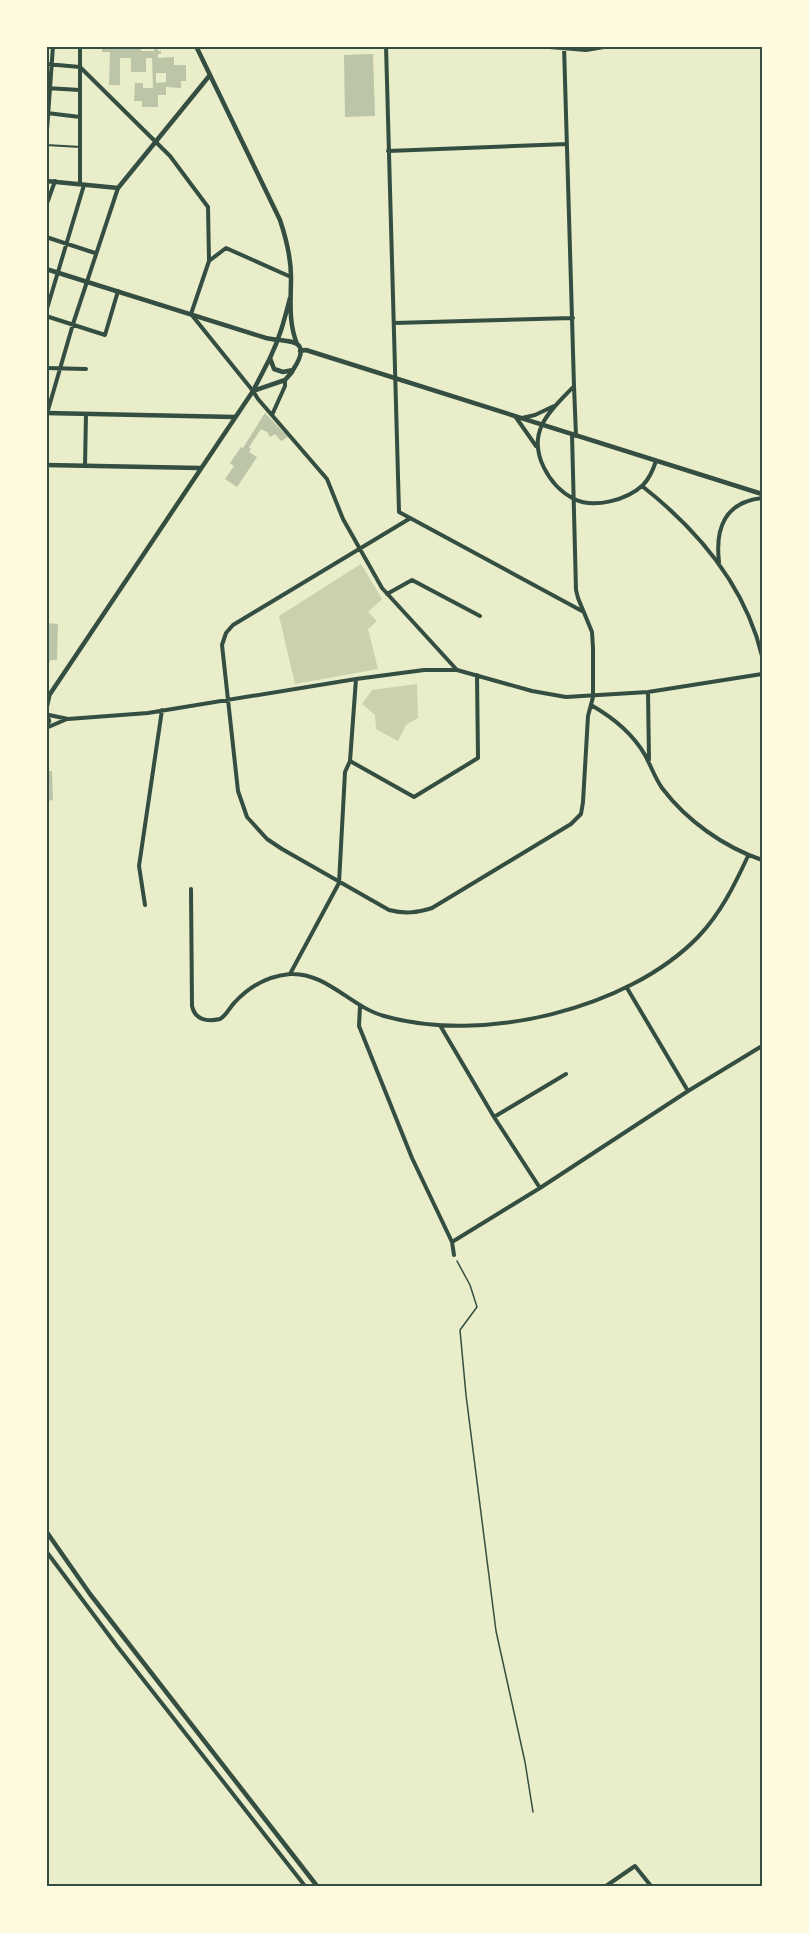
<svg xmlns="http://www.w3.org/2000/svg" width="809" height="1933" viewBox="0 0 809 1933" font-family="Inter,sans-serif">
  <rect width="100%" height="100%" fill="#e9edc9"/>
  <path fill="#cad2ad" d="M361 564 382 599 368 612 377 621 368 629 378 669 295 684 279 616Z
    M417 684 418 718 406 725 398 741 376 729 375 715 362 704 372 690Z"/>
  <path fill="#bcc5a7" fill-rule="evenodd" d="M102 46H141V51H154V46H158V51H161V54H158V58L174 57V65H186V81H181V88L166 87V95H158V107H142V101H134L135 83H143V88H153L152 58H146V72H131V58H120V85H109L110 52H102ZM156 73H166V82L156 83Z
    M373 54 375 116 345 117 344 55Z
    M265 413 288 437 281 441 275 434 270 437 267 432 261 429 249 447 251 449 249 452 257 457 237 487 225 479 234 466 230 463 241 447 243 448Z
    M46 623 58 624 57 660H50V662H46Z
    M46 771H52L53 800 46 801Z"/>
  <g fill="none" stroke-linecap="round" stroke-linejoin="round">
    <path stroke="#344e41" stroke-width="1.5" d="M457 1261 470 1285 477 1307 460 1330 466 1395 496 1631 525 1762 533 1812"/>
    <path stroke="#344e41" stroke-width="2" d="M46 145 81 147"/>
    <path stroke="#344e41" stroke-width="4" d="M80 46V184
      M386 46 399 512 582 611
      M537 46 586 50 610 46
      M564 46 574 386
      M46 64 80 67 170 156 208 207 209 261 191 314 253 391 258 399 327 479 343 519 382 588 457 670
      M46 88 80 90
      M47 113 80 117
      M46 144 53 46
      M388 151 567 144
      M46 206 55 181
      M46 237 95 253
      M209 261 226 248 291 277
      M46 312 84 185
      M46 316 105 335 118 291
      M394 323 573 318
      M46 368 86 369
      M272 415 285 386V380
      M515 416 536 446
      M46 417 73 324 118 188
      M522 418 535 415 554 406
      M576 436 574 386C563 398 549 410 542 425 529 452 549 486 574 499 594 509 627 500 643 485 650 478 653 470 656 461
      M85 466 86 414
      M642 486C698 530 745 585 762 656
      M409 519 233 625 226 633 222 645 238 791 247 817 267 839 282 849 389 910C405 914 416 913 432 908L571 824 581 814 583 802 588 716 593 697V648L592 632 578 598 576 590 572 434
      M719 562C715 528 725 502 762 498
      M387 594 412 580 480 616
      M648 692 649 760
      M591 705C612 717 633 734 645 755 651 766 655 778 662 788 687 821 724 847 762 860
      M49 715 68 719 148 713 356 679 424 670H457L532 691 566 697 648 692 762 674
      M46 728 67 719
      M350 761 414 797 478 758 477 675
      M191 889 192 1006C195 1020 207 1022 220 1019 227 1015 229 1008 235 1002 249 987 268 976 290 974 326 972 351 1007 384 1016 482 1044 627 1010 698 937 721 913 735 884 748 856
      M145 905 139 866 162 710
      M290 974 339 883 345 772 350 761 356 679
      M627 988 688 1091 762 1046
      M360 1006 359 1026 412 1158 452 1242 454 1255
      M441 1027 494 1117 540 1188
      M494 1117 566 1074
      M452 1242 540 1188 688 1091
      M46 1551 117 1646 305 1886
      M606 1886 635 1866 651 1886"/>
    <path stroke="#344e41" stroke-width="4.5" d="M196 46 280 220C286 238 291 257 291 277 291 300 288 321 297 344
      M46 181 118 188 210 75
      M46 269 266 338C286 343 315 336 293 370L283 372 274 369 270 358C280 337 284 321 290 298
      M300 351 306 350 762 494
      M253 391 285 380 292 372
      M46 413 234 417
      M46 465 200 468
      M46 700 253 391 270 358
      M46 710 49 697
      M46 713 49 721 46 727
      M46 1531 90 1594 317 1886"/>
  </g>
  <rect width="809" height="1933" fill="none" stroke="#fefae0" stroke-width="96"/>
  <rect x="48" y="48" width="713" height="1837" fill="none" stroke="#344e41" stroke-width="2"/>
</svg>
